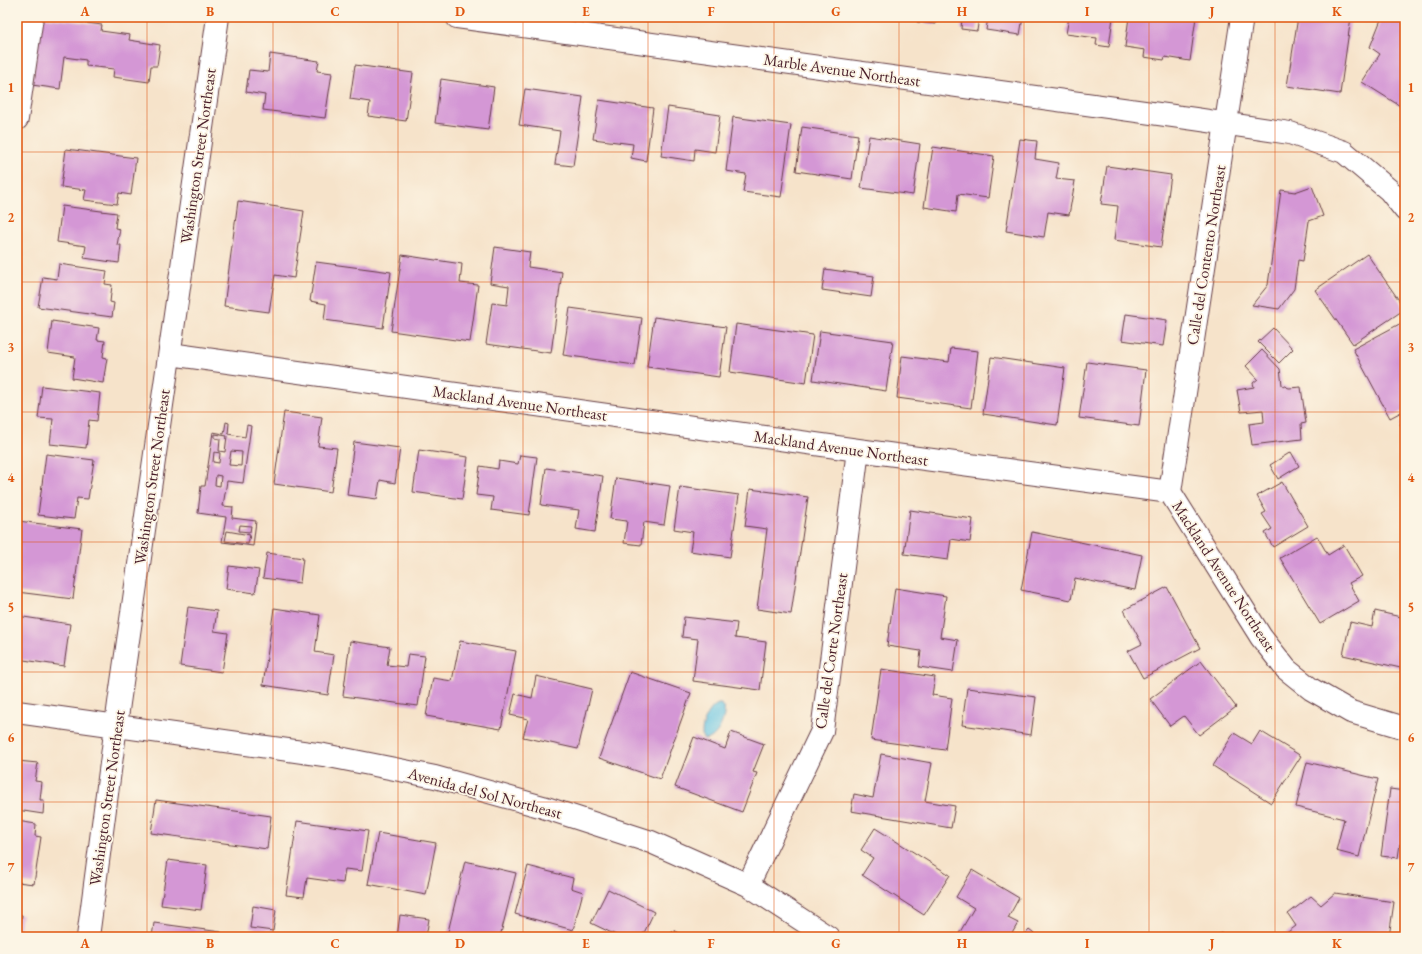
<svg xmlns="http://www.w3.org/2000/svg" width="1422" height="954" viewBox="0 0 1422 954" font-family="'EB Garamond',serif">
  <rect width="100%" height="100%" fill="#fcf5e5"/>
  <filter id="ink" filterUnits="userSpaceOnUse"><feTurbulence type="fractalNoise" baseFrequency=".025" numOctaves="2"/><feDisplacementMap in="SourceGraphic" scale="8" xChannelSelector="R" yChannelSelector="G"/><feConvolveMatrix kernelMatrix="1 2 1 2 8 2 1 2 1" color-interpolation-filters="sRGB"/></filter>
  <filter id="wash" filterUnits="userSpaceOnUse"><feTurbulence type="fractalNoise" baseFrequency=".012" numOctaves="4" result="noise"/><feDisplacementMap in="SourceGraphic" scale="16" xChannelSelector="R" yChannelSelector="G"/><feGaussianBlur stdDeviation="0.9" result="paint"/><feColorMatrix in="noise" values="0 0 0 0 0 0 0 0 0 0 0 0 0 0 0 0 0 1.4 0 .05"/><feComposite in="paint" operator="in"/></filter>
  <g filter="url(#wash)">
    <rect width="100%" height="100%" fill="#f6e3ca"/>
    <path fill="#66c5e4" stroke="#587288" d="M718 704H721L724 707C726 718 718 737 706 740L703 739C699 729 708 708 718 704Z"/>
    <g id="blocks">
      <path fill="#d497d5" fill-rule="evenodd" d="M41 17 102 25 101 31 130 35 129 40 160 45 157 66H151L149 82 113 77 114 69 86 66V60L64 57 60 89 32 85Z
        M918 17H937L936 24 917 22Z
        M962 17H979L977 31 961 29Z
        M988 17H1023L1020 35 986 30Z
        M1069 17H1113L1109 47 1096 45 1097 38 1066 34Z
        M1129 17H1196L1190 61 1165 57 1164 60 1144 57 1145 50 1125 47Z
        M1298 17H1351L1340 94 1287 86Z
        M1382 17H1405V109L1362 82 1380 54 1370 47Z
        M270 54 319 61 317 71 332 73 325 118 263 110 265 95 246 92 249 70 268 72Z
        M355 65 413 73 406 121 368 116 370 102 350 99Z
        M441 79 494 87 488 130 435 123Z
        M525 89 583 97 573 166 555 164 560 131 519 125Z
        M599 100 653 108 646 161 631 158 633 144 593 139Z
        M668 107 720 115 715 152 695 149 694 161 661 156Z
        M733 117 791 125 781 197 743 192 746 174 726 171Z
        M802 127 858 135 852 179 796 171Z
        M869 136 920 144 913 195 861 188Z
        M1020 139 1037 141 1035 159 1059 163 1056 179 1075 181 1069 215 1048 212 1044 237 1006 231Z
        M933 147 994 156 988 198 958 194 956 212 924 207Z
        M66 149 136 158 131 195 119 193 117 204 84 200 86 190 61 187Z
        M1107 166 1171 175 1161 247 1114 240 1118 206 1101 204Z
        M1312 186 1323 216 1309 221 1303 261 1298 260 1294 289 1279 309 1252 305 1268 285 1281 190 1295 192Z
        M238 201 304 211 294 278 275 275 269 312 224 306Z
        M62 206 117 213 115 228 120 229 117 245H121L119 263 84 258 86 246 57 242Z
        M495 247 530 252 528 267 562 272 551 353 486 344 492 303 507 305 509 286 490 283Z
        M1367 254 1405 309 1353 344 1315 290Z
        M402 255 462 264 460 283 478 285 470 342 391 331Z
        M316 262 391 272 383 328 324 320 326 304 310 301Z
        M59 264 107 271 105 284 112 285 110 302 114 303 112 317 38 307 43 277 57 279Z
        M825 269 874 276 871 297 822 290Z
        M570 308 642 318 635 365 563 355Z
        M1126 314 1167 320 1163 346 1122 340Z
        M654 317 726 327 719 377 647 367Z
        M52 321 99 328 97 340 105 341 103 357 107 358 103 383 72 378 75 357 48 353Z
        M1405 321V410L1390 418 1353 349Z
        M736 324 813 335 806 383 730 372Z
        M1273 328 1293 349 1279 363 1258 342Z
        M820 331 893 341 886 391 813 380Z
        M951 348 978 351 971 408 897 398 902 356 949 362Z
        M1262 350 1280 369 1282 385 1289 388 1301 387 1306 423 1301 424 1302 439 1252 445 1249 424 1264 422 1263 410 1241 412 1237 390 1254 387 1253 383 1258 379 1246 366Z
        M991 357 1065 368 1057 425 983 414Z
        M1087 362 1146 370 1139 426 1079 418Z
        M42 386 100 393 97 421 89 420 86 448 50 444 53 419 38 418Z
        M284 412 322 417 318 446 337 448 331 492 274 484Z
        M1405 420V432L1400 424Z
        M226 422 229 423 228 434 245 437 247 425 251 426 243 483 227 481 223 506 233 507 232 518 256 521 253 546 222 542 226 517 198 513 201 486H205L213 432 224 434ZM215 434 227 436 225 452 219 451 220 439 215 438ZM231 451 242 452 241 466 229 465ZM214 452 220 453 219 463 213 462ZM216 475 221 476 220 486 215 485ZM240 525 251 526 250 532 239 531ZM227 531 250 535 248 544 225 541Z
        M354 442 400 448 395 483 380 480 377 499 347 495Z
        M419 450 468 457 462 499 413 492Z
        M1291 452 1299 466 1278 479 1270 465Z
        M46 454 94 460 88 499 77 498 74 519 38 515Z
        M520 455 537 457 529 515 491 510 493 497 476 495 480 466 498 469 499 461 518 464Z
        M546 468 603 476 595 532 576 529 579 510 541 505Z
        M616 478 670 486 664 525 644 522 641 545 624 543 627 521 610 519Z
        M1282 482 1308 526 1273 547 1265 533 1272 529 1262 514 1266 512 1257 496Z
        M680 487 739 495 730 557 690 551 693 532 674 529Z
        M750 489 808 497 791 614 757 609 767 529 745 526Z
        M910 510 973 519 970 542 951 539 948 560 904 554Z
        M18 521 82 529 73 599 17 592Z
        M1032 532 1142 555 1135 590 1075 578 1071 600 1021 590Z
        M1317 536 1328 555 1344 545 1362 576 1349 583 1359 601 1320 624 1280 558Z
        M267 553 303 558 300 583 263 578Z
        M229 566 259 570 255 593 226 589Z
        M1167 587 1200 648 1143 678 1128 651 1142 644 1124 610Z
        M895 588 946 596 940 637 958 640 953 672 919 667 921 651 887 646Z
        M188 607 217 611 214 631 228 633 222 672 180 666Z
        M274 608 320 615 315 652 334 655 328 695 263 685Z
        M1375 611 1405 618V669L1343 655 1350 622 1372 627Z
        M17 616 70 624 64 666 17 659Z
        M684 617 737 623 735 638 766 642 760 690 693 681 698 639 682 637Z
        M350 641 390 647 387 665 406 667 408 654 425 656 418 706 343 696Z
        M460 641 516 651 501 729 426 716 433 678 452 681Z
        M1201 661 1236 707 1199 735 1184 716 1170 726 1150 699Z
        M881 669 935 677 932 695 952 698 945 750 871 740Z
        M630 672 691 693 660 779 599 758Z
        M536 676 592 689 578 749 523 737 528 719 510 715 515 694 532 698Z
        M1404 681H1405V692H1402Z
        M967 688 1036 697 1031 735 962 725Z
        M1260 731 1301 756 1271 803 1213 766 1234 733 1252 744Z
        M731 732 764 744 753 772 757 773 742 812 675 787 694 737 725 749Z
        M881 754 932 763 925 801 955 806 951 828 851 811 854 794 873 798Z
        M17 761 38 763 35 781 42 782 40 800H44L43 814 17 810Z
        M1307 762 1378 779 1359 857 1336 851 1344 819 1296 807Z
        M1390 789 1405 791V845L1400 844 1398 858 1381 856Z
        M156 800 271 816 267 849 151 833Z
        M17 821 36 824 35 836 41 837 34 884 17 882Z
        M297 821 368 831 362 871 345 869 343 883 307 878 304 897 286 895Z
        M875 828 950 875 924 915 862 875 873 858 861 850Z
        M378 833 436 843 426 895 368 884Z
        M168 860 207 865 201 910 161 905Z
        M465 861 516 873 500 937H452L447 936Z
        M528 866 573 878 571 888 583 892 573 930 515 914Z
        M972 870 1019 898 1008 918 1018 923 1010 937H957L974 908 956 897Z
        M608 889 654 912 642 937H620L591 923Z
        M1335 893 1394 902 1389 937H1281L1296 926 1288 914 1311 896 1321 905Z
        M253 906 276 910 273 931 250 928Z
        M17 914 22 915 19 934 25 935V937H17Z
        M400 915 429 919 426 937H397Z
        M154 923 221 932V937H152Z
        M673 930 685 937H669Z
        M1029 930 1038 937H1023Z
        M1221 933 1225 937H1215Z"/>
    </g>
  </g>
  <g filter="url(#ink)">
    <use href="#blocks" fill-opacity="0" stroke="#643c43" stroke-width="1"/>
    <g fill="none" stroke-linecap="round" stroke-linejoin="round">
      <g stroke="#643c43" stroke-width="24">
        <path id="minor" d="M457 17 1195 119 1290 133 1344 152 1389 190 1405 210
          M17 119 32 17
          M170 354 858 450 1170 492 1261 637 1286 669 1311 689 1351 712 1405 728
          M1170 492 1242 17
          M17 712 324 755 435 777 543 807 651 842 748 885 828 937
          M748 885 822 731 858 450
          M88 937 119 703 218 17"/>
      </g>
      <use href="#minor" stroke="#fff" stroke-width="22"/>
    </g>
  </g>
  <path fill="none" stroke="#e0560e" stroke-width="1" stroke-opacity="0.55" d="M147 17V937M273 17V937M398 17V937M523 17V937M648 17V937M774 17V937M899 17V937M1024 17V937M1149 17V937M1275 17V937M17 152H1405M17 282H1405M17 412H1405M17 542H1405M17 672H1405M17 802H1405"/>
  <g text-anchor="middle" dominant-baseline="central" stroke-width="3.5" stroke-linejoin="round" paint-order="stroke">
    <g font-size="16" fill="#4a1f2b" stroke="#fcf5e5">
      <text transform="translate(842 70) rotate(8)">Marble Avenue Northeast</text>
      <text transform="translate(198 156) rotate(-82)">Washington Street Northeast</text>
      <text transform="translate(1206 255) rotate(-81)">Calle del Contento Northeast</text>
      <text transform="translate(520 403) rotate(8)">Mackland Avenue Northeast</text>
      <text transform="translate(841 448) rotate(8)">Mackland Avenue Northeast</text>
      <text transform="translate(152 477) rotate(-82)">Washington Street Northeast</text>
      <text transform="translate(1224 576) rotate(57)">Mackland Avenue Northeast</text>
      <text transform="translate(831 651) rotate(-82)">Calle del Corte Northeast</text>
      <text transform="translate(485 793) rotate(15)">Avenida del Sol Northeast</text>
      <text transform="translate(107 798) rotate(-82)">Washington Street Northeast</text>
    </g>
  </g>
  <rect width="1422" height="954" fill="none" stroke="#fcf5e5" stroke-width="44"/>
  <rect x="22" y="22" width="1378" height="910" fill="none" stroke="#e0560e" stroke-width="1.5"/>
  <g font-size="13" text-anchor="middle" font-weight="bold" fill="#e0560e">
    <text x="85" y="16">A</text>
    <text x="210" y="16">B</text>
    <text x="335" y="16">C</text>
    <text x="460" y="16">D</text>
    <text x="586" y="16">E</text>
    <text x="711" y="16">F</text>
    <text x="836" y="16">G</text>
    <text x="962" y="16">H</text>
    <text x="1087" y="16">I</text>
    <text x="1212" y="16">J</text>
    <text x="1337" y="16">K</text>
    <text x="11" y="92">1</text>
    <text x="1411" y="92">1</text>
    <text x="11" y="222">2</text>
    <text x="1411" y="222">2</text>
    <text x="11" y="352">3</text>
    <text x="1411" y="352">3</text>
    <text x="11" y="482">4</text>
    <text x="1411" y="482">4</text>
    <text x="11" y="612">5</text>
    <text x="1411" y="612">5</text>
    <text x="11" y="742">6</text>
    <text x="1411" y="742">6</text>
    <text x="11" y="872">7</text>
    <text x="1411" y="872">7</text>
    <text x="85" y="948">A</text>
    <text x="210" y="948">B</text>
    <text x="335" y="948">C</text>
    <text x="460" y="948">D</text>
    <text x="586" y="948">E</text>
    <text x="711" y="948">F</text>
    <text x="836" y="948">G</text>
    <text x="962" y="948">H</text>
    <text x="1087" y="948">I</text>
    <text x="1212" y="948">J</text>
    <text x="1337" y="948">K</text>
  </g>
</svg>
